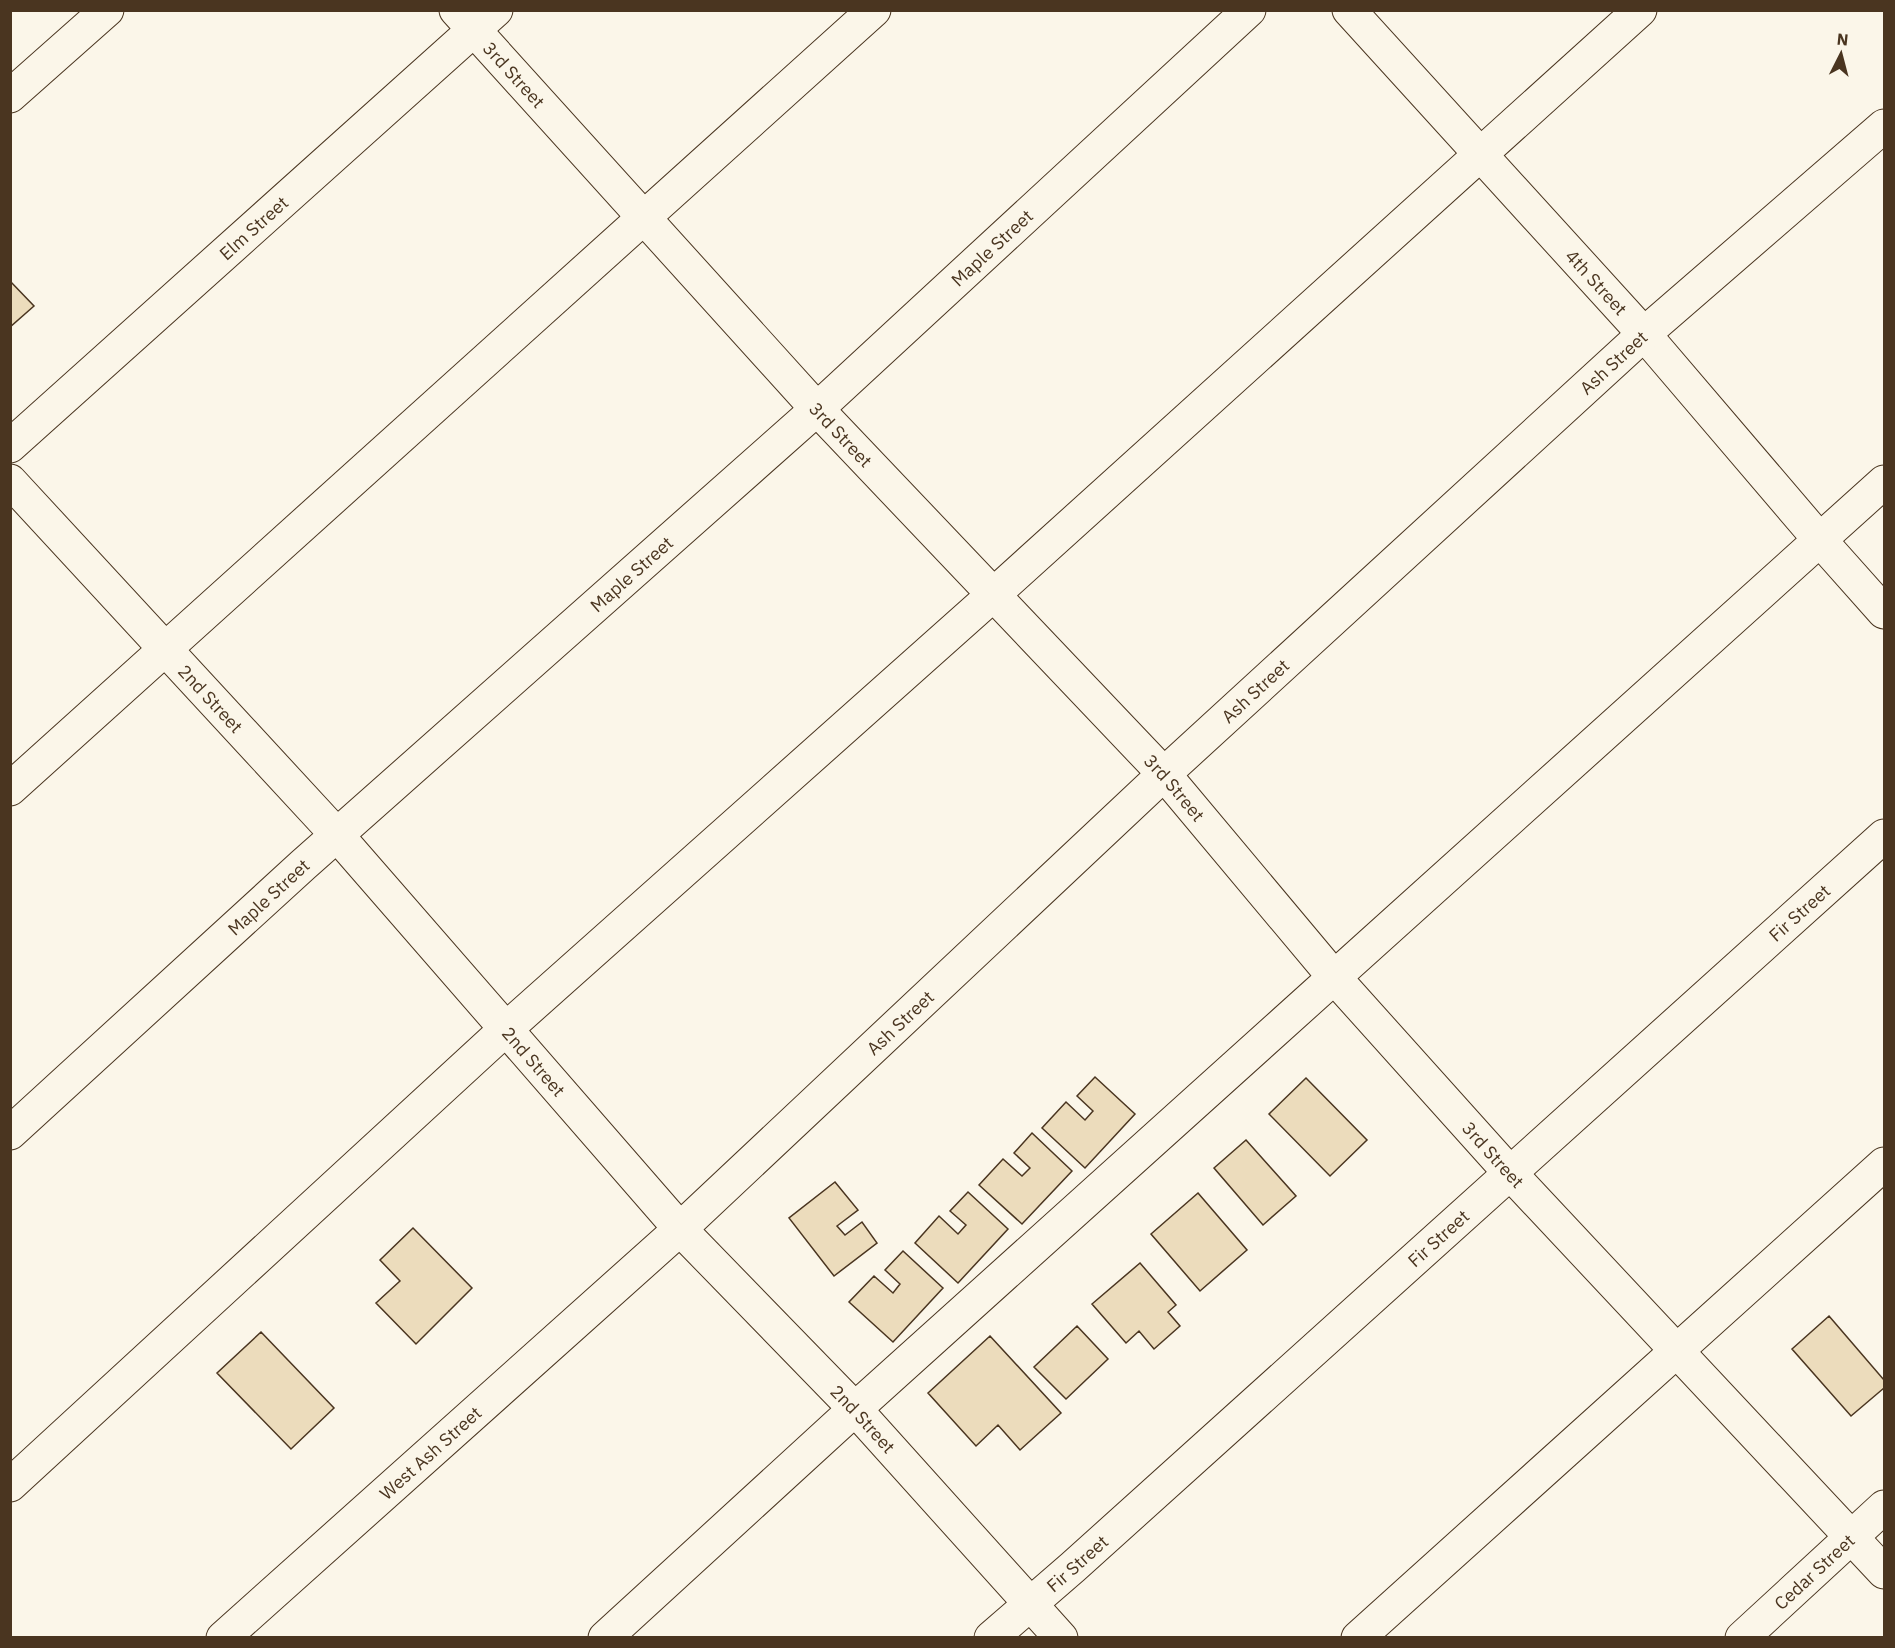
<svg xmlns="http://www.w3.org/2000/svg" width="1895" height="1648" viewBox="0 0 1895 1648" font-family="'IBM Plex Sans',sans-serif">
  <rect width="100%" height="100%" fill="#fbf6e9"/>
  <path fill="#ecdcbc" stroke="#4a3520" stroke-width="1.5" d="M10 281 34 306 10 327Z
    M1095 1077 1135 1114 1085 1168 1042 1128 1066 1102 1085 1120 1093 1111 1077 1096Z
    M1306 1078 1367 1140 1330 1176 1269 1114Z
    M1032 1133 1072 1171 1022 1224 979 1185 1003 1159 1022 1176 1030 1168 1014 1153Z
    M1246 1140 1296 1196 1263 1225 1214 1168Z
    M835 1182 858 1210 837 1226 845 1235 862 1222 877 1243 834 1276 789 1218Z
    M968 1192 1008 1229 958 1283 915 1243 939 1216 958 1234 966 1225 950 1211Z
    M1198 1193 1247 1250 1200 1291 1151 1234Z
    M413 1228 472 1288 416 1344 376 1303 400 1281 380 1260Z
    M903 1251 943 1288 893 1342 849 1302 874 1276 893 1293 900 1284 885 1270Z
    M1140 1263 1176 1305 1168 1312 1180 1326 1154 1349 1139 1331 1126 1343 1092 1304Z
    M1829 1316 1884 1380V1388L1851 1416 1792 1349Z
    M1077 1326 1108 1359 1066 1399 1034 1367Z
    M261 1332 334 1408 291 1449 217 1373Z
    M990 1336 1061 1413 1020 1450 998 1425 976 1446 928 1393Z"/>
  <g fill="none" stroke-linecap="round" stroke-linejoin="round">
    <g stroke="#4a3520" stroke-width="35">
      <g id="minor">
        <path id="s1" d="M456 10 817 409 1164 774 1334 977 1510 1173 1884 1572"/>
        <path id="s2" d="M1349 10 1644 334 1819 539 1884 612"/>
        <path d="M10 96 107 10"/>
        <path id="s3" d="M10 446 496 10"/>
        <path id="s4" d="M10 481 337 835 680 1229 855 1409 1061 1638"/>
        <path d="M10 789 874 10"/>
        <path id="s5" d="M10 1133 303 865 817 409 1249 10"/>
        <path d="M10 1485 506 1029 993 595 1640 10"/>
        <path id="s6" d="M223 1638 680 1229 1164 774 1644 334 1884 126"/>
        <path d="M605 1638 855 1409 1884 482"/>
        <path id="s7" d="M991 1638 1073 1567 1884 836"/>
        <path d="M1358 1638 1884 1164"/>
        <path id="s8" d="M1742 1638 1884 1507"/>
      </g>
    </g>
    <use href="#minor" stroke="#fbf6e9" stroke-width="33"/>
  </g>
  <g text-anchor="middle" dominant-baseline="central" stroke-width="4.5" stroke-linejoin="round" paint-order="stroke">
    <g font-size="18" fill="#4a3520" stroke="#fbf6e9">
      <text stroke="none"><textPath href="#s1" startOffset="87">3rd Street</textPath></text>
      <text stroke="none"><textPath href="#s3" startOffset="327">Elm Street</textPath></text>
      <text stroke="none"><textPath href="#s5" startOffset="1322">Maple Street</textPath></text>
      <text stroke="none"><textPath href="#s2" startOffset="368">4th Street</textPath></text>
      <text stroke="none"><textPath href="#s6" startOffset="1887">Ash Street</textPath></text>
      <text stroke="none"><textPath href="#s1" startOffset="573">3rd Street</textPath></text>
      <text stroke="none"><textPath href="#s5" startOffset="836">Maple Street</textPath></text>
      <text stroke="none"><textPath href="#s6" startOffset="1401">Ash Street</textPath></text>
      <text stroke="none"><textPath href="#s4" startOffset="296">2nd Street</textPath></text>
      <text stroke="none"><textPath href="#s1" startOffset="1059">3rd Street</textPath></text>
      <text stroke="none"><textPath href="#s5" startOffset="350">Maple Street</textPath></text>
      <text stroke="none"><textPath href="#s7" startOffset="1086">Fir Street</textPath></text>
      <text stroke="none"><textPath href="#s6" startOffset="915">Ash Street</textPath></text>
      <text stroke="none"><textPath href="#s4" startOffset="782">2nd Street</textPath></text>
      <text stroke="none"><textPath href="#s1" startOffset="1545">3rd Street</textPath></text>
      <text stroke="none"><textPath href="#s7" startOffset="600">Fir Street</textPath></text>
      <text stroke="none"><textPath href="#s4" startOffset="1268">2nd Street</textPath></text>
      <text stroke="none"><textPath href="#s6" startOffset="278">West Ash Street</textPath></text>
      <text stroke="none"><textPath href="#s7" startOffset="114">Fir Street</textPath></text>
      <text stroke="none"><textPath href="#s8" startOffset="98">Cedar Street</textPath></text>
    </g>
  </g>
  <rect width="1895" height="1648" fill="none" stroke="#4a3520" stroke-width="24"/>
  <g transform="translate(1841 54) rotate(6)" stroke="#fbf6e9" stroke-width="4.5" paint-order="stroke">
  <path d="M0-4.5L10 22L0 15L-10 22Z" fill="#4a3520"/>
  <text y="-9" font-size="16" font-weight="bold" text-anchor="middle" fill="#4a3520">N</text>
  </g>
</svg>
